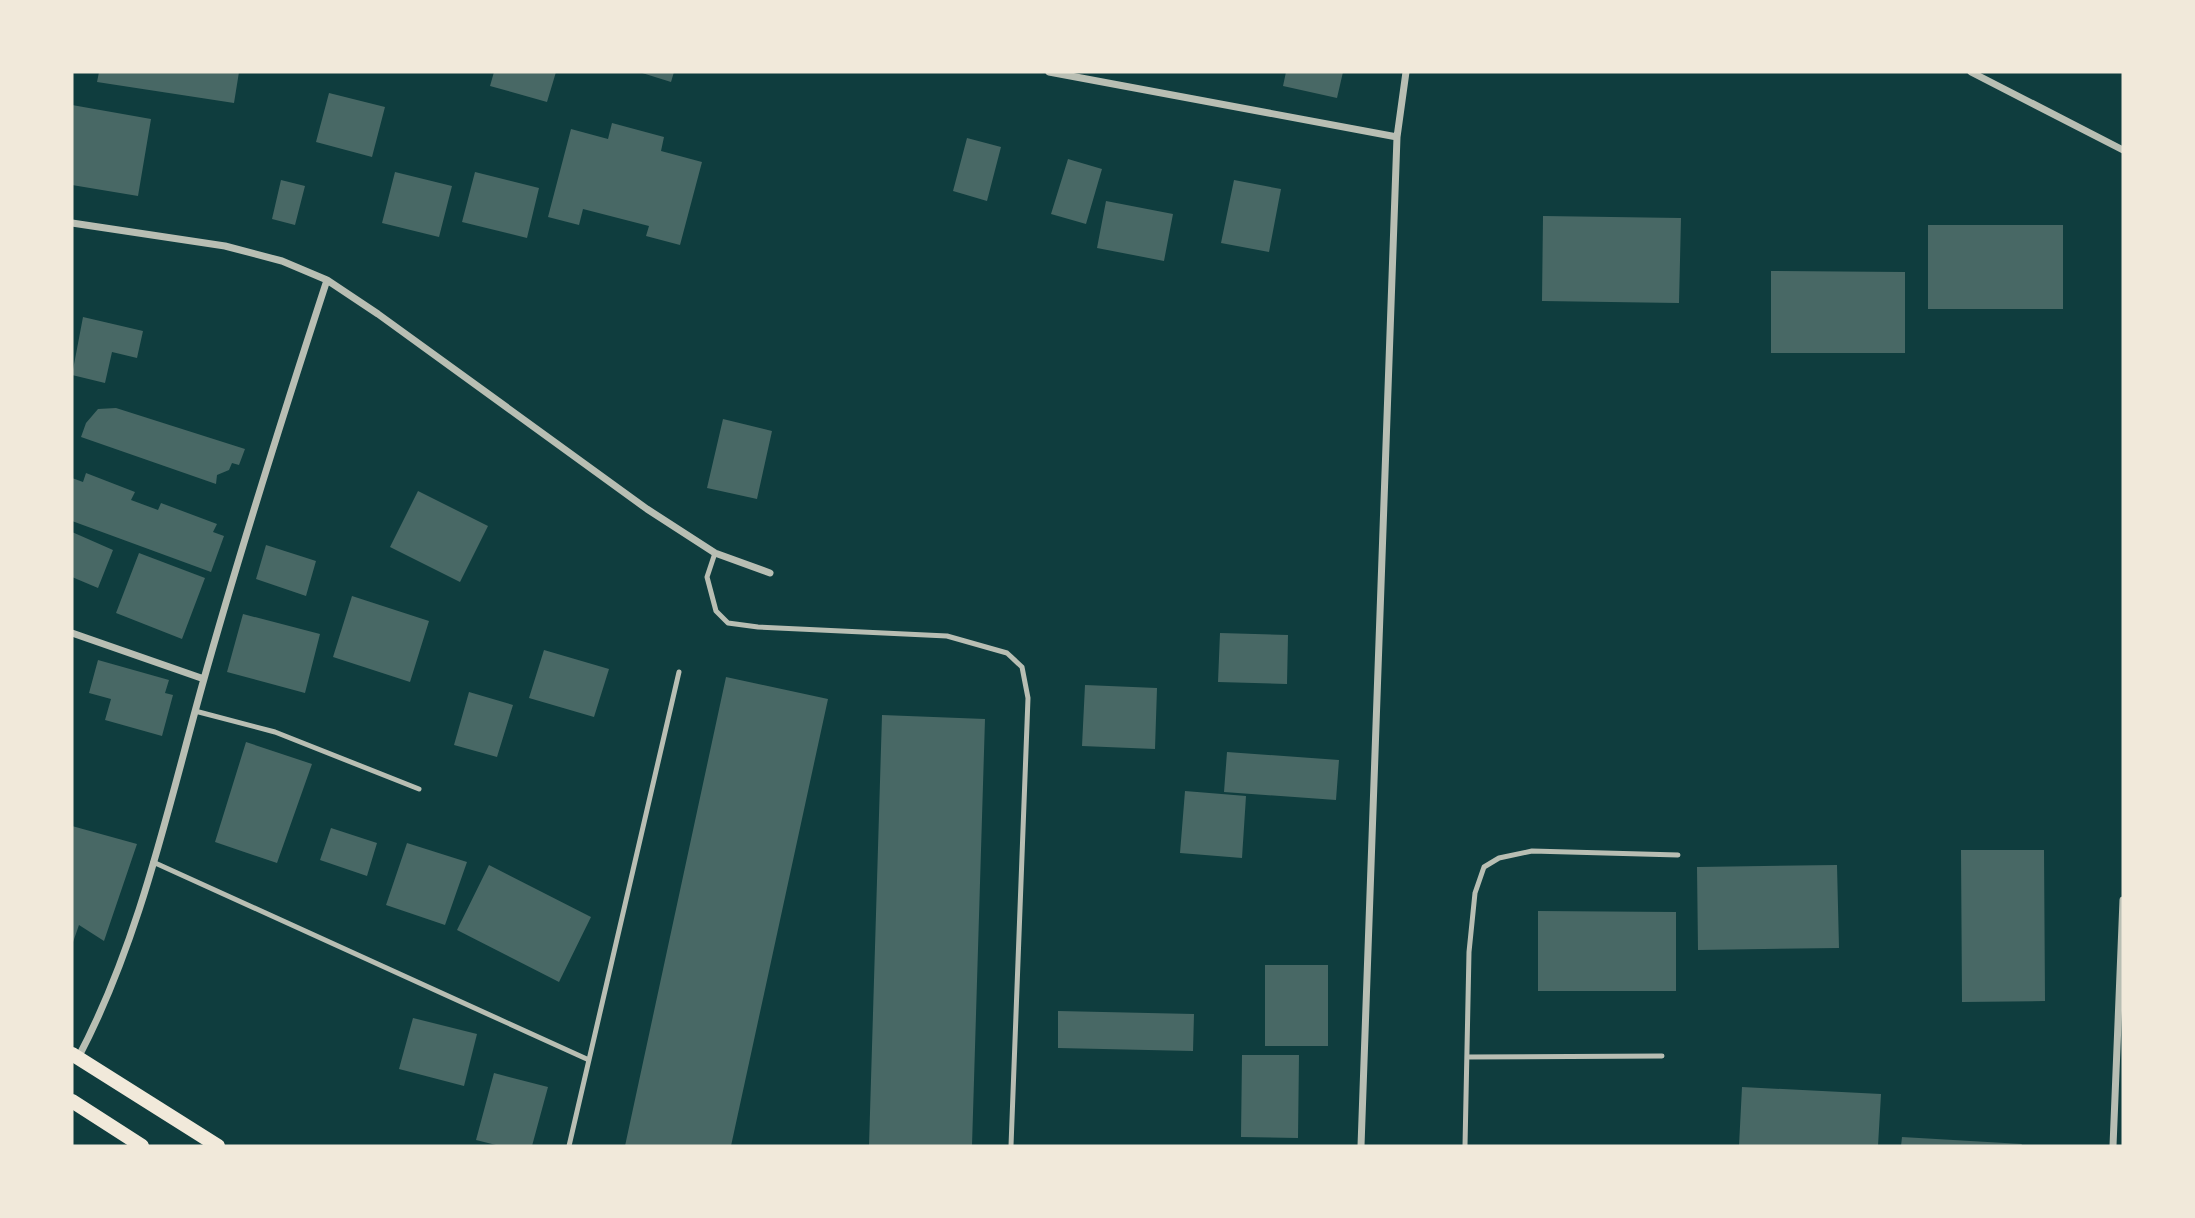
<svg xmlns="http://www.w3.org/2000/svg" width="2195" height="1218" viewBox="0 0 2195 1218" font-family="Cabin,sans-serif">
  <rect width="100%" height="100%" fill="#0f3d3e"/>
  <path fill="#486865" d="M99 72H239L234 103 97 82Z
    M494 72H556L547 102 490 86Z
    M639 72H674L671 82Z
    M1286 72H1343L1337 98 1283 86Z
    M329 93 385 107 372 157 316 142Z
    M72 105 151 119 138 196 72 185Z
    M612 123 664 137 661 151 702 162 680 245 646 236 649 226 583 209 579 225 548 217 571 129 608 139Z
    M967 138 1001 147 987 201 953 191Z
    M1068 159 1102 169 1086 224 1051 214Z
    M395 172 452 186 439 237 382 223Z
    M475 172 539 188 527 238 462 222Z
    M281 180 305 186 295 225 272 219Z
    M1234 180 1281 189 1269 252 1221 243Z
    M1106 201 1173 214 1164 261 1097 248Z
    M1543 216 1681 218 1679 303 1542 301Z
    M1928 225H2063V309H1928Z
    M1771 271 1905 272V353H1771Z
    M83 317 143 331 137 358 112 352 105 383 72 375Z
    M116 408 245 449 239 465 232 463 229 470 217 475 216 484 81 437 86 423 98 409Z
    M723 419 772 431 757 499 707 488Z
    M86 473 135 492 131 500 158 510 161 503 217 524 213 532 224 536 211 572 72 521V478L83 482Z
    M418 491 488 526 460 582 390 547Z
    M72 532 113 550 98 588 72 577Z
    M266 545 316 561 306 596 256 579Z
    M139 553 205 578 182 639 116 613Z
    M352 596 429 621 410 682 333 657Z
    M243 614 320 634 305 693 227 672Z
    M1220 633 1288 635 1287 684 1218 682Z
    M544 650 609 669 594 717 529 698Z
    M98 660 169 680 165 693 173 695 162 736 105 720 111 699 89 693Z
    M726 677 828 699 731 1146H625Z
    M1085 685 1157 688 1155 749 1082 746Z
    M469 692 513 705 497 757 454 745Z
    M882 715 985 719 972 1146H869Z
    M246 742 312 764 277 863 215 842Z
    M1227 752 1339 760 1336 800 1224 792Z
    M1185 791 1246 796 1242 858 1180 853Z
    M72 826 137 844 104 941 79 925 72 945Z
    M331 828 377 843 367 876 320 860Z
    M407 843 467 862 445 925 386 905Z
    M1961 850H2044L2045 1001 1962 1002Z
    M489 865 591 917 559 982 457 930Z
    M1837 865 1839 948 1698 950 1697 867Z
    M1538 911 1676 912V991H1538Z
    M1265 965H1328V1046H1265Z
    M1058 1011 1194 1014 1193 1051 1058 1048Z
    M413 1018 477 1034 464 1086 399 1069Z
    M1242 1055H1299L1298 1138 1241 1137Z
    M494 1073 548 1087 532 1146H500L476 1140Z
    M1742 1087 1881 1094 1878 1146H1739Z
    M1902 1137 2022 1144 2021 1146H1901Z"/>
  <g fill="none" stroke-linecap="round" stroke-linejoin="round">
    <path stroke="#b8beb3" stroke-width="5" d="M715 553 707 577 716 611 728 623 758 627 947 636 1007 653 1022 667 1028 698 1011 1146
      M195 711 275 732 419 789
      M153 862 589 1060
      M1467 1057 1662 1056
      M569 1146 679 672
      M1465 1146 1469 952 1475 893 1484 867 1499 858 1532 851 1678 855"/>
    <path stroke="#b8beb3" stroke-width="7" d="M1049 72 1397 137
      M1971 72 2123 150
      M72 223 225 246 282 261 327 280 378 314 647 509 715 553 770 573
      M72 633 204 679
      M78 1058C139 942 167 812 202 686 240 550 283 415 327 280
      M1361 1146 1397 137 1406 72
      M2113 1146 2123 900"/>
    <path stroke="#f1e9da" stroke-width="14" d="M72 1054 218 1146
      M72 1101 142 1146"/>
  </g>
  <rect width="2195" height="1218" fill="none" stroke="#f1e9da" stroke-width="147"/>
</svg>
